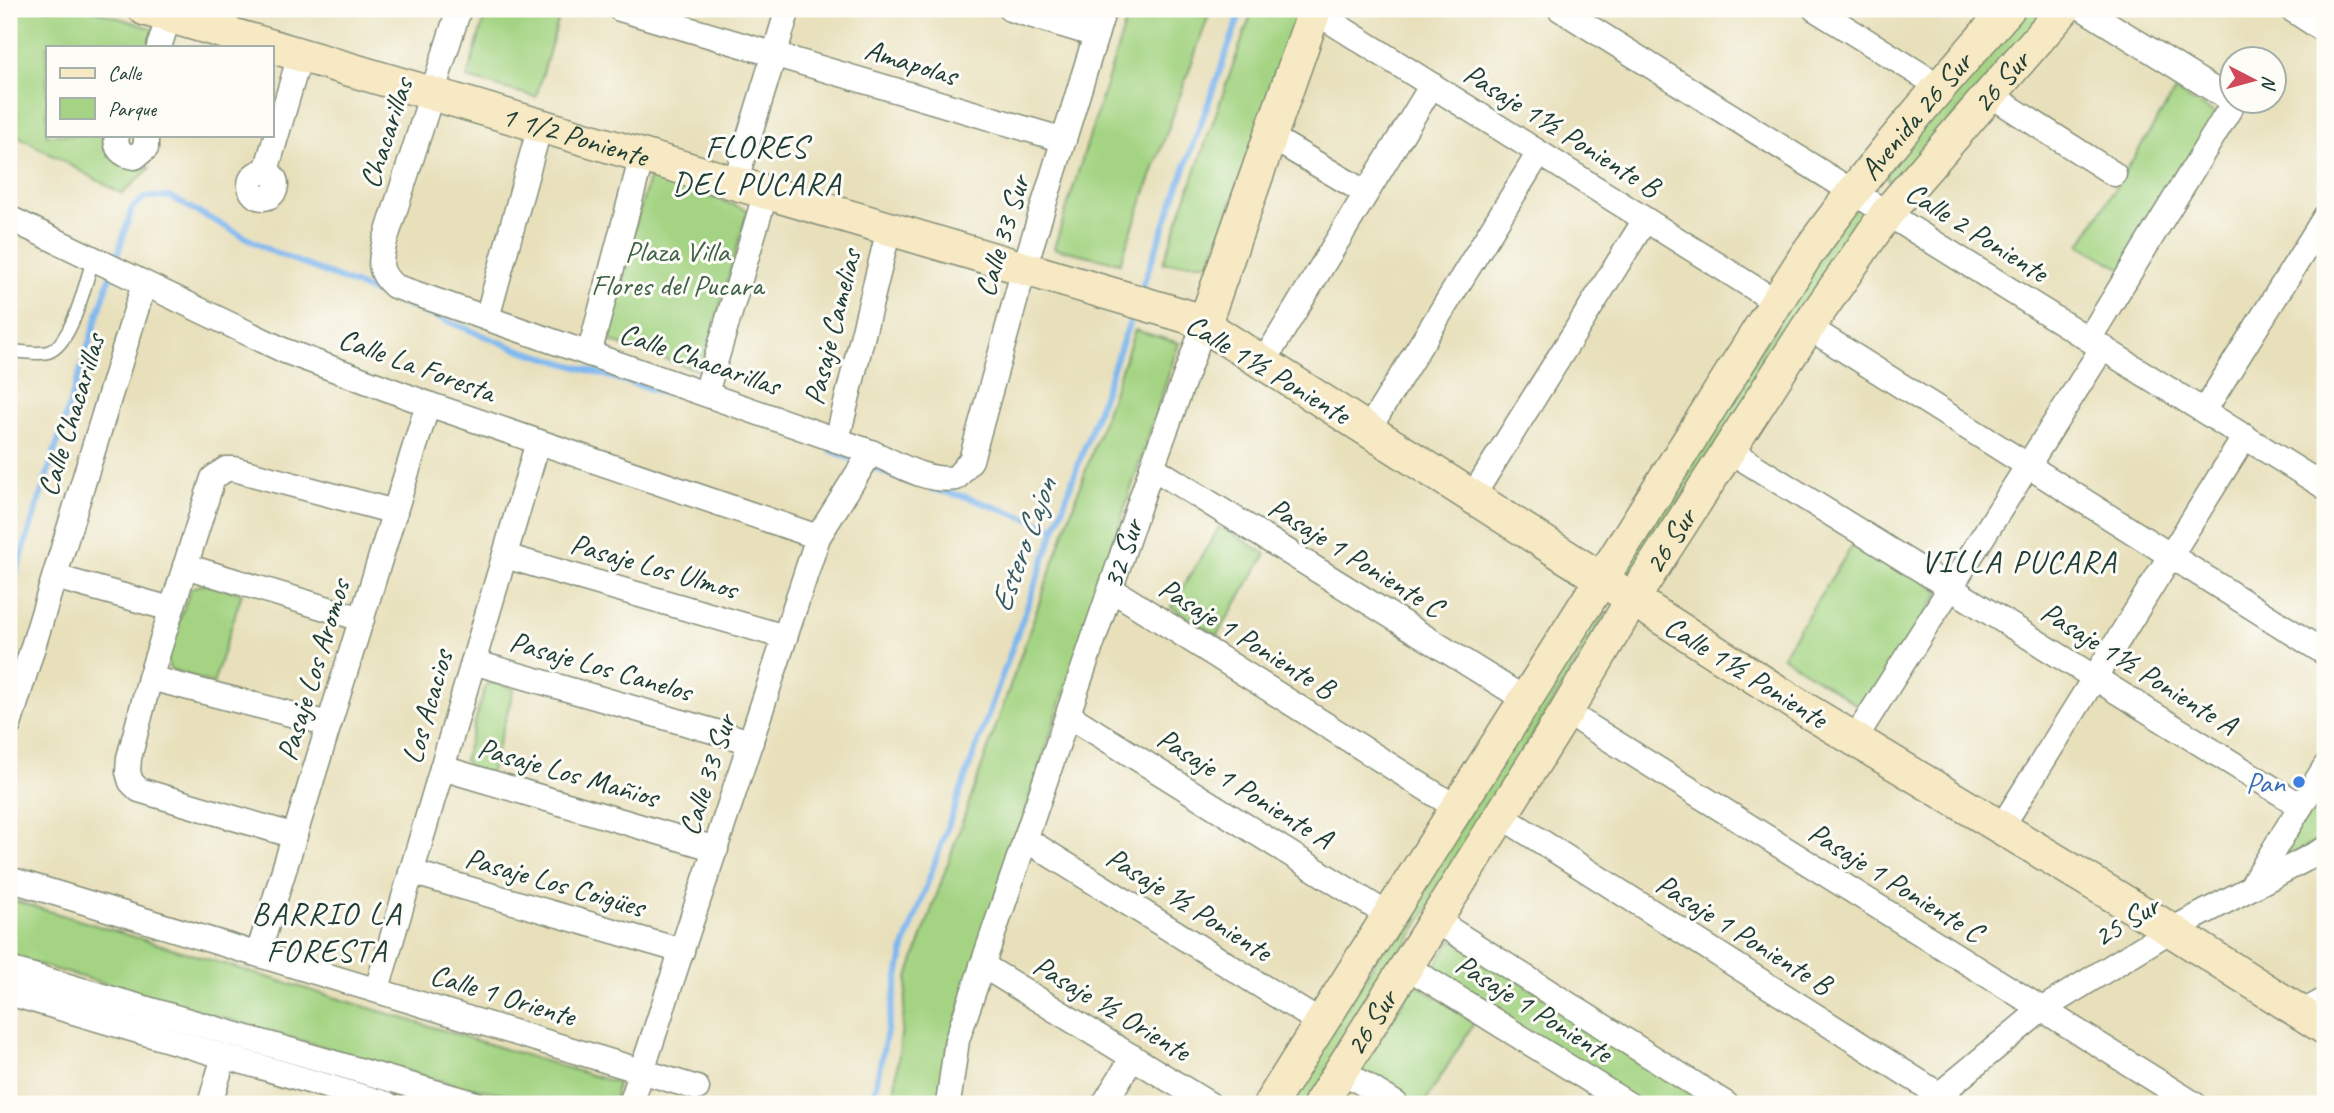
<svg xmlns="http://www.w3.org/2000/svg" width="2334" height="1113" viewBox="0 0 2334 1113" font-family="Caveat,sans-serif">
  <rect width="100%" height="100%" fill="#fdfcf7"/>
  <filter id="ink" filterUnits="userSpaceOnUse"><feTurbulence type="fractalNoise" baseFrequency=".0143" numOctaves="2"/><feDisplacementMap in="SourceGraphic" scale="14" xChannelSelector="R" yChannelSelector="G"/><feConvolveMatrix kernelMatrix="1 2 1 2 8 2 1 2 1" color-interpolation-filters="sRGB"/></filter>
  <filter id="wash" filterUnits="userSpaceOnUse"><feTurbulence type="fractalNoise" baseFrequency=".00686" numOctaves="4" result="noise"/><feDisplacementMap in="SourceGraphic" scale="28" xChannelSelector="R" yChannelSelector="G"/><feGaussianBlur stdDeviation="1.57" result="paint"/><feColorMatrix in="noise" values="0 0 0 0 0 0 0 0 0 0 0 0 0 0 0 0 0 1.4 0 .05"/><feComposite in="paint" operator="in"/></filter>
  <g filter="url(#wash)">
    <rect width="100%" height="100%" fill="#e8e0bb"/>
    <path fill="#a4d483" stroke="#62885c" stroke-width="2" d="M9 9H90L163 32 157 47H47V135H119L130 165 150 168 122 194 9 131Z
      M487 9 561 11 536 97 467 78Z
      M1130 9H1211L1120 263 1054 248Z
      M1253 9H1301L1210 263H1163Z
      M2025 9H2053L1893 182 1889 181 1886 176V167Z
      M2175 91 2220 116 2127 272 2080 245Z
      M650 175 748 210 701 371 603 339Z
      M1851 206 1864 209 1867 218 1633 572 1625 567Z
      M1135 330 1179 343 947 1049 943 1104H893L908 977Z
      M1220 526 1266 554 1217 635 1171 607Z
      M1857 538 1940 592 1865 710 1782 656Z
      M205 584 242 593 213 684 170 669 166 657 191 588Z
      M1596 611 1607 612 1310 1104H1285Z
      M496 683 514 689 490 774 470 768 464 760 486 684Z
      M2325 784V837L2279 861Z
      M9 899 617 1083 615 1101C598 1113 478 1089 451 1084L9 956Z
      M1452 939 1715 1104H1636L1429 975Z
      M1414 983 1475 1021 1424 1104H1411L1360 1073Z"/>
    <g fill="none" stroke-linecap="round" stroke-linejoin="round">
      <path stroke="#7eb7ef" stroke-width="6" d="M115 263 132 208 145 197H170L271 251 517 349 665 393
        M1140 293 1242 9
        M830 450 859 462
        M869 466 908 482
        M932 489 966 497 1055 528
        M9 595 111 274
        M872 1104 904 948 1134 310"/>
    </g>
  </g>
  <g filter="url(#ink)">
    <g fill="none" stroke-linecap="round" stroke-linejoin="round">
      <g stroke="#848e78" stroke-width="15">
        <path id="lane" d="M9 351C20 351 37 355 48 352 72 345 86 281 93 259"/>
      </g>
      <g stroke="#848e78" stroke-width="27">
        <g id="street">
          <path d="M459 9 385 241C380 261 377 271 394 286L871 452C898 464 927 483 956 478L971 460 1024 269 1104 9"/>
          <path d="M620 9 1064 140"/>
          <path d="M1010 9 1096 35"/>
          <path d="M1560 9 2325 487"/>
          <path d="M1815 9 1939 86"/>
          <path d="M2084 9 2232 101"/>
          <path d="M2291 9 2325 31"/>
          <path d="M1314 11 1778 303"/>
          <path d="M159 47 169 16"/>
          <path d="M1989 94 2114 174"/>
          <path d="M117 135C114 148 122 156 135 157L146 148V135"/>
          <path d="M1271 137 1366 193"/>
          <path d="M266 171 300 55"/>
          <circle cx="263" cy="185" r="13"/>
          <path d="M735 183 788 9"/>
          <path d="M9 218 285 351 428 404 818 537"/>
          <path d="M487 318 540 126"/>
          <path d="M1808 327 2325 653"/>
          <path d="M2089 339 2234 102"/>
          <path d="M589 354 642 156"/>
          <path d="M1263 363 1432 85"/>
          <path d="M706 393 766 192"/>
          <path d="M2204 411 2325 217"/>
          <path d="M1368 430 1539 153"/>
          <path d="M837 440 889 229"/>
          <path d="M1730 451 2301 806"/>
          <path d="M1152 467 1526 700"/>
          <path d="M1472 497 1645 220"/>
          <path d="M505 556 785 637"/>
          <path d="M185 566 362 619"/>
          <path d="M55 577 171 609"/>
          <path d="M1111 589 1457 808"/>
          <path d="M473 662 751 742"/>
          <path d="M150 678 329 724"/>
          <path d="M1566 712 2194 1104"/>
          <path d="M1068 715 1388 915"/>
          <path d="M9 725 144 284"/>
          <path d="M1854 740 2103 347"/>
          <path d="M442 768 716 849"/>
          <path d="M1501 816 1954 1104"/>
          <path d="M2001 828 2245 436"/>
          <path d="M295 836 139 790 131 782 128 772 129 758 150 678 213 478 226 469H234L395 512"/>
          <path d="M1025 839 1321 1023"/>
          <path d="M411 872 682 951"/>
          <path d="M9 879 697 1088"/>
          <path d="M2252 885 2325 767"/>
          <path d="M1435 920 1726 1104"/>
          <path d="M258 954 428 404"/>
          <path d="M982 965 1209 1104"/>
          <path d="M1406 966 1628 1104"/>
          <path d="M9 969 476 1104"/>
          <path d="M377 989 538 442"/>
          <path d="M9 993 387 1104"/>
          <path d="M2301 1013 2325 1000"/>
          <path d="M1341 1070 1396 1104"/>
          <path d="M210 1104 224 1056"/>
          <path d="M631 1104 818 537 871 452"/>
          <path id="s1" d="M948 1104 957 1040 1152 467 1204 325"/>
          <path d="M1104 1104 1133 1057"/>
          <path d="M1928 1104 2041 1010 2171 930 2325 849"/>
        </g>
      </g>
      <g stroke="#848e78" stroke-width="36">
        <g id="secondary">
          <path id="s2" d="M145 9 1189 317 1204 325 1806 710 2171 930 2325 1028"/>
          <path d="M1204 325 1315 9"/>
          <path id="s3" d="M1270 1104 1805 257C1867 169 1937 89 2008 9"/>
          <path id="s4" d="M1320 1104 1566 712 1632 600 1808 327 1887 213 2064 9"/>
        </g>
      </g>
      <use href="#lane" stroke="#fff" stroke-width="12"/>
      <use href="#street" stroke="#fff" stroke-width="24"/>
      <use href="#secondary" stroke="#f6e9c3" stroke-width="33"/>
    </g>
  </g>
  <circle fill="#3f7fe0" stroke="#fdfcf7" stroke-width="2.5" cx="2299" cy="782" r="7"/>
  <g text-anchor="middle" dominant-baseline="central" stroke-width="6" stroke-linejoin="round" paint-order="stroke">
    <g font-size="30" fill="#1f3d34" stroke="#fdfcf7">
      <text transform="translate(911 62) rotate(17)">Amapolas</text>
      <text stroke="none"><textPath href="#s4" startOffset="1230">26 Sur</textPath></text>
      <text stroke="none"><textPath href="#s3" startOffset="1181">Avenida 26 Sur</textPath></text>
      <text transform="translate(1562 130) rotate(32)">Pasaje 1½ Poniente B</text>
      <text transform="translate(386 133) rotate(-72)">Chacarillas</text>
      <text stroke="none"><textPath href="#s2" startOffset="448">1 1/2 Poniente</textPath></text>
      <text transform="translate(1977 232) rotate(32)">Calle 2 Poniente</text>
      <text transform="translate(1002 236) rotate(-73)">Calle 33 Sur</text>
      <text transform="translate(832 327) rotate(-76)">Pasaje Camelias</text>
      <text transform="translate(700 359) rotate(19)">Calle Chacarillas</text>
      <text transform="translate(417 365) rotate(20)">Calle La Foresta</text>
      <text transform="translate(1268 369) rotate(31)">Calle 1½ Poniente</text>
      <text transform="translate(71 415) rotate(-73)">Calle Chacarillas</text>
      <text stroke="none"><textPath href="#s4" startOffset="663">26 Sur</textPath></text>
      <text stroke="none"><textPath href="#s1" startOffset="578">32 Sur</textPath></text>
      <text transform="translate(1356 557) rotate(32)">Pasaje 1 Poniente C</text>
      <text transform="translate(654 566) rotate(16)">Pasaje Los Ulmos</text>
      <text transform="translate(1247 638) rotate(32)">Pasaje 1 Poniente B</text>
      <text transform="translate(601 666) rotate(16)">Pasaje Los Canelos</text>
      <text transform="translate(2139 668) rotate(32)">Pasaje 1½ Poniente A</text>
      <text transform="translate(313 670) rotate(-73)">Pasaje Los Aromos</text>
      <text transform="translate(1746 672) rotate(32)">Calle 1½ Poniente</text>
      <text transform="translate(427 707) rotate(-74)">Los Acacios</text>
      <text transform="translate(568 772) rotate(16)">Pasaje Los Mañios</text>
      <text transform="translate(707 775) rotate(-72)">Calle 33 Sur</text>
      <text transform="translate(1245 788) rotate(32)">Pasaje 1 Poniente A</text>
      <text transform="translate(555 882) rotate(16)">Pasaje Los Coigües</text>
      <text transform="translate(1896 882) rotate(32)">Pasaje 1 Poniente C</text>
      <text transform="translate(1189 904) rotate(32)">Pasaje ½ Poniente</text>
      <text transform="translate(2126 921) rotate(-31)">25 Sur</text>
      <text transform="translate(1744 934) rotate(32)">Pasaje 1 Poniente B</text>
      <text transform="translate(503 995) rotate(17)">Calle 1 Oriente</text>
      <text transform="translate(1112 1008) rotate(31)">Pasaje ½ Oriente</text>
      <text transform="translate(1534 1008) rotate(32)">Pasaje 1 Poniente</text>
      <text stroke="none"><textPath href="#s4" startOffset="96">26 Sur</textPath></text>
    </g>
    <g font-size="30" fill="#406348" stroke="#fdfcf7">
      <text x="677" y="251">Plaza Villa<tspan x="677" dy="34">Flores del Pucara</tspan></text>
    </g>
    <g font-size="30" fill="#366cbe" stroke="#fdfcf7" text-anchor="end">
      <text x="2285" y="782">Pan</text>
    </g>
    <g font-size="32" letter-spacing="2" fill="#1f3d34" stroke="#fdfcf7">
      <text x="757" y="146">FLORES<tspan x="757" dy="37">DEL PUCARA</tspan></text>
      <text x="2019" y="561">VILLA PUCARA</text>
      <text x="327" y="913">BARRIO LA<tspan x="327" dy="37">FORESTA</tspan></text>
    </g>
    <g font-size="32" font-style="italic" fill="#375c63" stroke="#fdfcf7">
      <text transform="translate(1023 545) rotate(-70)">Estero Cajon</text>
    </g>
  </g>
  <rect width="2334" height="1113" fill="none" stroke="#fdfcf7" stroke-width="35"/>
  <rect x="46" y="46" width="228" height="91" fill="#fdfcf7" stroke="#a4b0a9" stroke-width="2"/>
  <rect x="60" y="68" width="35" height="10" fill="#f6e9c3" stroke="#a4b0a9" stroke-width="2"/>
  <text x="108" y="80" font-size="21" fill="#1f3d34">Calle</text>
  <rect x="60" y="98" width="35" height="21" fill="#a4d483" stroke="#a4b0a9" stroke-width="2"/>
  <text x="108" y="116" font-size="21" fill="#1f3d34">Parque</text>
  <g transform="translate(2253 80) rotate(96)"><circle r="33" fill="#fdfcf7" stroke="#a4b0a9" stroke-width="2"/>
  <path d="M0-5L12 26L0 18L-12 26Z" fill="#d1495b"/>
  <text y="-10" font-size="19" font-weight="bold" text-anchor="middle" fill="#1f3d34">N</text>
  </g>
</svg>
